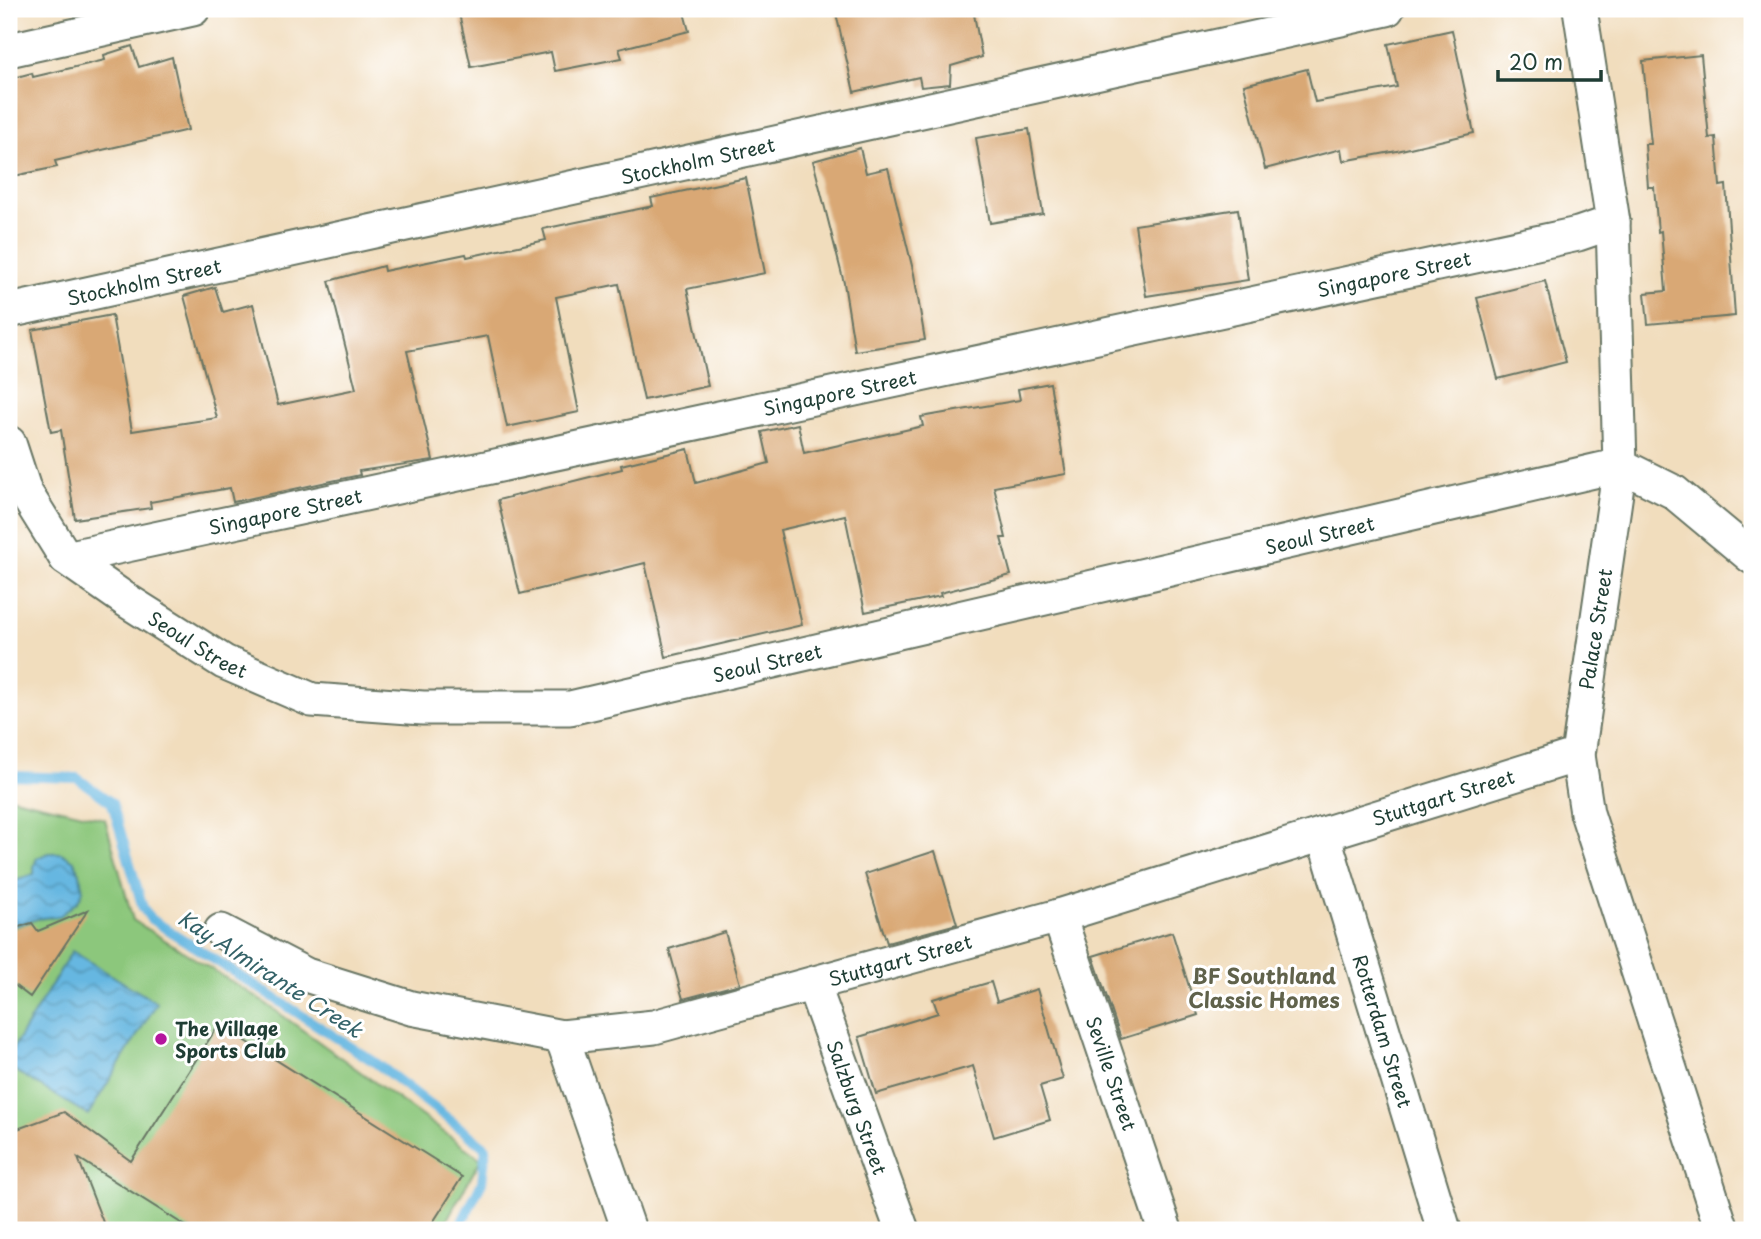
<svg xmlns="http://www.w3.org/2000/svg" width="1761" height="1239" viewBox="0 0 1761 1239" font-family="'Playpen Sans',sans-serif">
  <defs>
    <pattern id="water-waves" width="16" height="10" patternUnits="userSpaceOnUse" patternTransform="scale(1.75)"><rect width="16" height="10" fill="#66b7e1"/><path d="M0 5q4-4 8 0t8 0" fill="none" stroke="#5396b7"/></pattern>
  </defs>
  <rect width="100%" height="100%" fill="#fff"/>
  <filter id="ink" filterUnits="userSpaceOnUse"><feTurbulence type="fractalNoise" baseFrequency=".0143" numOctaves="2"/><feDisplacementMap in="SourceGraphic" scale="14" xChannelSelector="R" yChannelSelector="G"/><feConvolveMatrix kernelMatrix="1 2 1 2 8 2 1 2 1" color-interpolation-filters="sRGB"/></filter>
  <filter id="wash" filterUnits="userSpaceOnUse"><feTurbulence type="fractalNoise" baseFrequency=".00686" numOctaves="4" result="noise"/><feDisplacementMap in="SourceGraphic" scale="28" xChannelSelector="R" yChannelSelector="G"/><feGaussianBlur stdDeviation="1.57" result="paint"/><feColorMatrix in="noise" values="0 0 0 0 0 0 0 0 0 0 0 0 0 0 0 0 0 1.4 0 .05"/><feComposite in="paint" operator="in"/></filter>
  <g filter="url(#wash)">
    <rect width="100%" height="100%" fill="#f1ddbd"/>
    <path fill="#8cc77c" stroke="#568258" stroke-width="2" d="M9 797 105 819 133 920 261 1000 481 1159 441 1230H9Z"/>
    <path fill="url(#water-waves)" stroke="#427a8a" stroke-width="2" d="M49 853H61L74 861 80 874 83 891 78 901 60 916 37 919 9 928V890L15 881 34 874V866L37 858Z
      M72 951 157 1003 88 1115 9 1067V1055Z"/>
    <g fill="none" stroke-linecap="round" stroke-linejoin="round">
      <path stroke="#66b7e1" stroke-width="10" d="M9 776 77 778 112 803 143 908 151 919 376 1063 486 1148 482 1182 458 1230"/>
    </g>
    <g id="blocks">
      <path fill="#d9a875" d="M458 9H683L689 31 619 49 622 58 555 71 551 52 471 67Z
        M835 9H973L982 57 951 66 950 84 921 87 919 77 854 92Z
        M1452 30 1474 133 1397 151 1343 161 1341 149 1265 169 1244 85 1307 69 1315 102 1397 87 1388 44Z
        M132 46 139 67 172 57 188 130 55 161 57 167 9 177V79L32 73 33 77 105 60 104 55Z
        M1701 55 1709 138 1716 137 1720 186 1726 185 1735 316 1648 324 1645 293 1666 291 1661 231 1658 232 1654 187H1648L1645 144H1651L1643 61Z
        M1029 129 1043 214 990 223 976 138Z
        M860 148 866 173 888 168 914 274 925 340 855 351 844 283 813 161Z
        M746 178 765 273 687 289 708 386 644 400 619 284 556 297 579 412 507 427 488 336 407 351 433 460 359 471 360 475 233 502 230 488 150 502 151 508 75 519 61 430 51 432 32 330 112 315 132 431 217 418 184 296 215 287 223 312 253 304 278 405 356 389 329 281 383 266 384 271 466 254 467 257 546 240 543 229 653 206 651 198Z
        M1238 209 1248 280 1146 296 1135 225Z
        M1545 281 1566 362 1498 379 1477 298Z
        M1050 383 1066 474 994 487 1006 538H1001L1011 575 940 593 941 596 865 612 845 515 780 530 802 625 666 657 645 563 520 594 498 500 622 469 621 465 688 449 696 483 769 463 762 432 798 424 804 453 923 426 921 417 1020 400 1018 389Z
        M935 851 957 924 887 943 865 874Z
        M88 910 30 997 9 981V930L32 923 38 931Z
        M725 932 740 984 683 999 669 949Z
        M1172 932 1198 1015 1121 1039 1093 956Z
        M991 982 997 1002 1037 989 1063 1079 1040 1086 1050 1120 994 1137 973 1066 876 1094 859 1037 938 1013 933 999Z
        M219 1024 462 1177 428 1230H192L78 1158 106 1230H9V1132L64 1112 131 1161Z"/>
    </g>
  </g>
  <g filter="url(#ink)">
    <use href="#blocks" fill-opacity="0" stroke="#687564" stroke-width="2"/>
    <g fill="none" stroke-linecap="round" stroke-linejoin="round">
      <g stroke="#687564" stroke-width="37">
        <g id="minor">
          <path d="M1580 9 1613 222 1620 465 1578 755 1587 813 1722 1230"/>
          <path d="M9 50 193 9"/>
          <path id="s1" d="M9 311 1387 9"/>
          <path id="s2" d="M9 443 25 492 66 558 126 600 224 662 312 700 423 708H570L1620 465 1674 492 1752 557"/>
          <path id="s3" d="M66 558 1578 234 1613 222"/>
          <path id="s4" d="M1323 834 1444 1230"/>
          <path id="s5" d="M1059 916 1165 1230"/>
          <path id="s6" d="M221 931 306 975 411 1008 562 1037 654 1027 1059 916 1578 755"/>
          <path id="s7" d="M813 984 902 1230"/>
          <path d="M562 1037 629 1230"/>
        </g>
      </g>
      <use href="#minor" stroke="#fff" stroke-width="33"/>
    </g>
  </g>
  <circle fill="#b5179e" stroke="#fff" stroke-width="2.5" cx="161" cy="1039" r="7"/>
  <g text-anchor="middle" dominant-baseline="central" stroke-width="6" stroke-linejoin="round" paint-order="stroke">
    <g font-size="19" fill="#1f3d34" stroke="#fff">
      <text stroke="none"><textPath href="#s1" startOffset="705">Stockholm Street</textPath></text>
      <text stroke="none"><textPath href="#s3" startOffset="1358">Singapore Street</textPath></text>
      <text stroke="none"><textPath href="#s1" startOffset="138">Stockholm Street</textPath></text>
      <text stroke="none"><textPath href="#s3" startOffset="791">Singapore Street</textPath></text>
      <text stroke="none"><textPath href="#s3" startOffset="224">Singapore Street</textPath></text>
      <text stroke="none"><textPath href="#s2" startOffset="1442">Seoul Street</textPath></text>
      <text transform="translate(1595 629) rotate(-81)">Palace Street</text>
      <text stroke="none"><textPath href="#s2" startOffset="287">Seoul Street</textPath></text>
      <text stroke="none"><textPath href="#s2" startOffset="875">Seoul Street</textPath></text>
      <text stroke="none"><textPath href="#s6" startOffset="1274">Stuttgart Street</textPath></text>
      <text stroke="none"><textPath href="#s6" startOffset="707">Stuttgart Street</textPath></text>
      <text stroke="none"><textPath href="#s4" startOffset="206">Rotterdam Street</textPath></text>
      <text stroke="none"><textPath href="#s5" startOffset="166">Seville Street</textPath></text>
      <text stroke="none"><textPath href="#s7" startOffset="131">Salzburg Street</textPath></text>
    </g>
    <g font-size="19" font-weight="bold" fill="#1f3d34" stroke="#fff" text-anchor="start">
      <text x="175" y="1028">The Village<tspan x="175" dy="22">Sports Club</tspan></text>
    </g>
    <g font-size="21" font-style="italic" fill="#346268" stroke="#fff">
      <text transform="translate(271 973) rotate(33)">Kay Almirante Creek</text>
    </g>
    <g font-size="21" font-weight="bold" fill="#60624b" stroke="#fff">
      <text x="1264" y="975">BF Southland<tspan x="1264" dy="24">Classic Homes</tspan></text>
    </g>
  </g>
  <rect width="1761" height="1239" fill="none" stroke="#fff" stroke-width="35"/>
  <path d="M1498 70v10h103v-10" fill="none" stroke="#1f3d34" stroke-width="3.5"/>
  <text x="1509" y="70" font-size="21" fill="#1f3d34" stroke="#ffffff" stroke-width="5" paint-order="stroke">20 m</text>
</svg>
